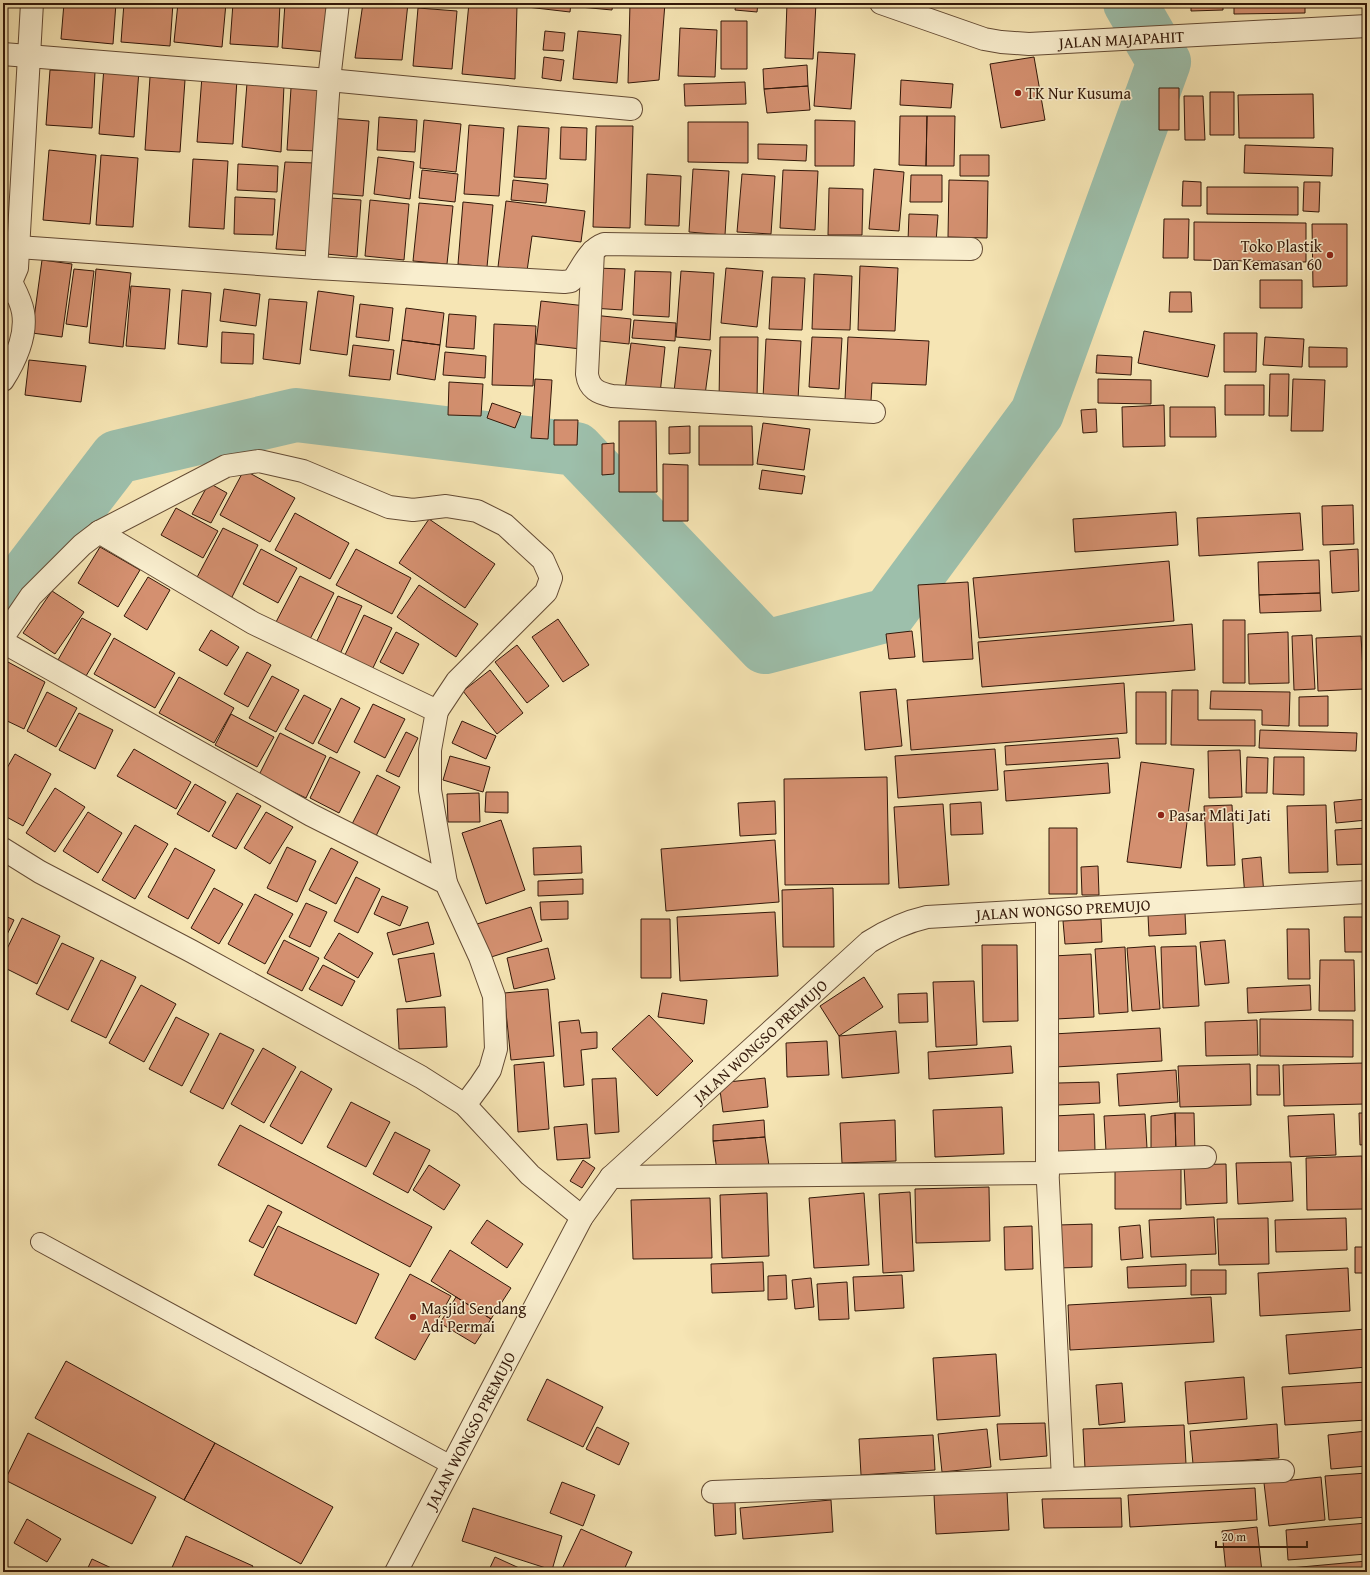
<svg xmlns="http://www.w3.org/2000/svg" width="1370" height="1575" viewBox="0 0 1370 1575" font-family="'Gentium Book Plus',serif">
  <rect width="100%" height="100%" fill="#f6e5b4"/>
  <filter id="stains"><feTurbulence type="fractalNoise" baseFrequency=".005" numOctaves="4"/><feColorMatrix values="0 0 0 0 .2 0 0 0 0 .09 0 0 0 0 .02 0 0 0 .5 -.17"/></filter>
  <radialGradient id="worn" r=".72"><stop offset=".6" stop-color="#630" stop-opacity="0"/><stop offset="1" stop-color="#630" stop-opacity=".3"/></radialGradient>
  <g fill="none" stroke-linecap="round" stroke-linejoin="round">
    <path stroke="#9dbfab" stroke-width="54" d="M3 606 117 457 296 415 576 449 765 647 888 615 1037 413 1164 62 1130 3"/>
  </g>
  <path fill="#d49070" stroke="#331809" d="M64 3H116L113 44 61 39Z
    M124 3H173L170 46 121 42Z
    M178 3H226L222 47 174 42Z
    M233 3H280L278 47 230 44Z
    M285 3H331L328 52 282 48Z
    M363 3H408L402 60 355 58Z
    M469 3H492L517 6 515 79 462 74Z
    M528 3H571L570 12 527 7Z
    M580 3H613L612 10 580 7Z
    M630 3H665L659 80 628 83Z
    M736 3H758L757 12 735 10Z
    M787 3H816L813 59 785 58Z
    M1191 3H1223V10L1191 11Z
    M1234 3H1305V13L1234 14Z
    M418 8 457 11 452 69 413 66Z
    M721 21H747V69H721Z
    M680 28 717 30 715 77 678 76Z
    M545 31 565 33 563 51 543 50Z
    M578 31 621 35 617 83 573 79Z
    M818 52 855 54 851 109 814 106Z
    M544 57 564 60 561 81 542 78Z
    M1034 57 1045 120 1001 128 990 64Z
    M807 65 808 86 764 89 763 69Z
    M104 67 139 70 134 137 99 134Z
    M50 70 95 72 92 128 46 125Z
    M202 76 237 79 233 144 197 142Z
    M150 77 185 80 180 152 145 150Z
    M901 80 953 84 951 108 900 105Z
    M745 82 746 104 685 106 684 84Z
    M247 83 284 85 281 152 242 147Z
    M808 86 810 110 767 113 764 89Z
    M291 88 322 90 319 151 287 150Z
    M1159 88H1179V130H1159Z
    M1210 92H1234V135H1210Z
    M1313 94 1314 138H1239L1238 95Z
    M1184 96H1203L1205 140H1185Z
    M900 116H927L926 166 899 165Z
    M927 116H955L954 166H926Z
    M379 117 417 120 415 152 377 150Z
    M329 118 369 121 363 196 324 193Z
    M424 120 461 124 456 172 420 168Z
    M815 120 855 121 854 166H815Z
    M688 122H748V163L688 162Z
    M469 125 504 128 499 196 464 194Z
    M518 126 549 128 546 179 514 177Z
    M596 126H633L630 228 593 227Z
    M561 127 587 128 586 160 560 159Z
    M758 144 807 145 806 161 758 159Z
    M1245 145 1333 148 1332 176 1244 173Z
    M49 150 96 155 90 224 43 220Z
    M101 155 138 158 133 227 96 225Z
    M960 155H989V176H960Z
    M378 157 414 162 410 199 374 194Z
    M193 159 228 161 224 229 189 227Z
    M285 162 316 163 312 251 276 249Z
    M238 164 278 166 277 192 237 190Z
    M693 169 729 171 725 235 689 232Z
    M874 169 904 172 899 231 869 229Z
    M422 170 458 174 455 202 419 198Z
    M783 170 818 171 815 230 780 228Z
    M647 174 681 176 679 226 645 225Z
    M742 174 775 176 771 234 737 232Z
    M911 175H942V202H910Z
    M513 180 548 184 546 203 511 200Z
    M949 180 988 181 987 238 948 237Z
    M1183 181 1201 182V206H1182Z
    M1304 182H1320L1319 212 1303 211Z
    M1207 187H1298V215L1207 214Z
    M829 188 863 189 862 235H828Z
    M235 197 275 199 273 235 234 234Z
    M330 198 361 200 357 257 326 254Z
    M370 200 409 204 404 260 365 256Z
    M506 201 585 211 581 242 532 236 527 271 498 267Z
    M463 202 493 205 487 267 458 264Z
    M419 203 453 206 447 264 413 261Z
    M909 214 938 215 936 242 908 241Z
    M1164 219H1189L1188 258H1163Z
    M1194 222 1306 223V262L1194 260Z
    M1312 224H1347V286L1313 287Z
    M42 260 72 264 62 337 32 333Z
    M860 266 898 268 895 331 858 330Z
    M595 268 625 269 622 310 592 308Z
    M726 268 763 271 757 327 721 323Z
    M74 269 94 271 87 327 66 324Z
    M96 269 131 273 123 347 89 343Z
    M635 271 671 272 669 317 633 315Z
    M681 271 714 273 710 340 676 337Z
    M814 274 852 276 850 330 812 329Z
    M772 277 805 278 802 330 769 329Z
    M1260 280H1302V308H1260Z
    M131 286 170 289 165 349 126 346Z
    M224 289 260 294 256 326 220 321Z
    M182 290 211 293 207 347 178 344Z
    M318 291 354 296 347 355 310 350Z
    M1170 292H1191L1192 312H1169Z
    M269 299 307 302 300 364 263 359Z
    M541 301 586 306 581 349 536 344Z
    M360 304 393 308 389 341 356 337Z
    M406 308 444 313 440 345 402 340Z
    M449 314 476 316 474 349 446 347Z
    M593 315 631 319 629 344 591 340Z
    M634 320 676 323 675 341 632 338Z
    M494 324 536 326 533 386 492 385Z
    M1144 331 1215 345 1208 377 1138 363Z
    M222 332 254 334 253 364 221 363Z
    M1224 333H1257L1256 372H1224Z
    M720 337H758L757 401H719Z
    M812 337 842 338 839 389 809 387Z
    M848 337 929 341 926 385 872 383 871 401 845 400Z
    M1265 337 1304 339 1302 367 1263 365Z
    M766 339 801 341 798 400 763 398Z
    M402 340 440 345 435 380 397 374Z
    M631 343 665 347 660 394 625 390Z
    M353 345 394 350 390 380 349 376Z
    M679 347 711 350 705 395 674 392Z
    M1309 347 1347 348V367H1309Z
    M445 352 486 356 485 378 443 375Z
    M1097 355 1132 357 1131 375 1096 373Z
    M29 360 86 366 81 402 25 395Z
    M1270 374H1289L1288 416H1269Z
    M535 379 552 380 548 439 531 438Z
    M1098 379 1151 380V404L1098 403Z
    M1293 379 1325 380 1323 431H1291Z
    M449 382 483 384 481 416 448 415Z
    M1225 385H1264V415H1225Z
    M492 403 521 413 515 428 487 418Z
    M1164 405 1165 446 1123 447 1122 407Z
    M1170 407H1215L1216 437H1170Z
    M1096 409 1097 432 1083 433 1081 410Z
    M554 420H578L577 445H554Z
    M619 421H656L657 492H619Z
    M763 423 810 429 804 470 757 464Z
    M690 426V453L669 454V427Z
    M699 426H752L753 465H699Z
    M614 443V474L602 475V444Z
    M663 464 688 465V521H663Z
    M244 470 295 498 270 542 220 515Z
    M762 470 805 476 802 494 759 489Z
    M209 483 227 493 211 523 192 514Z
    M1353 505 1354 544 1323 545 1322 506Z
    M176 508 218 531 203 558 161 535Z
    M1176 512 1178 545 1075 552 1073 519Z
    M295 513 349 543 330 579 275 550Z
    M1300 513 1303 550 1199 556 1197 518Z
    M429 519 495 564 465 608 399 563Z
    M223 528 258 545 230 601 194 583Z
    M100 547 140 570 118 607 78 583Z
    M261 549 297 568 278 603 243 584Z
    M356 549 411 578 392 614 336 585Z
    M1358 549 1359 591 1332 593 1330 551Z
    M1319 560 1320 593 1259 595 1258 562Z
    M1169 561 1174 621 979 638 973 578Z
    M300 576 334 593 309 641 275 624Z
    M148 577 170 590 147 630 124 616Z
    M968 582 973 659 923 662 918 585Z
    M419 585 478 624 456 657 397 617Z
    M52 591 84 612 55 654 23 633Z
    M1320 593 1321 611 1260 613 1259 595Z
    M338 596 362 606 340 654 316 643Z
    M364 615 392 628 371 672 343 659Z
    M82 618 111 634 86 676 58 660Z
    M558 619 589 665 563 682 532 637Z
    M1223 620H1245V683H1223Z
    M1192 624 1195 670 982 687 978 642Z
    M211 630 239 647 227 666 199 650Z
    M912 631 915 657 889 659 886 634Z
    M396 632 419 644 403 674 380 662Z
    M1288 632 1289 683 1249 684 1248 634Z
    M1312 635 1315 689 1294 690 1292 636Z
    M1361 636 1364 689 1318 691 1316 638Z
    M114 638 175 673 155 708 94 674Z
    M517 645 549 686 527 703 495 662Z
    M247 652 271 665 248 707 224 694Z
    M8 662 45 682 24 729 3 719V671Z
    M490 670 523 713 497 734 463 691Z
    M272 676 299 690 276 732 249 718Z
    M179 677 234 708 214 743 159 713Z
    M1124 683 1127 733 911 750 907 700Z
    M896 689 902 746 865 750 860 692Z
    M1172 690H1198V720H1255V746L1171 745Z
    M1211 691 1290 692 1289 726 1262 725V710L1210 709Z
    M47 692 77 708 56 747 27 731Z
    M1136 692H1166V744H1136Z
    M304 695 331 709 313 744 285 729Z
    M1328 696V726H1299V697Z
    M341 698 360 708 337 753 318 743Z
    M373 704 405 719 385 758 354 742Z
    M79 713 113 730 95 769 59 750Z
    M231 714 274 737 257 767 215 745Z
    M462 721 496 736 486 759 452 743Z
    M1260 730 1357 733 1356 751 1259 748Z
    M406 732 418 738 399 777 386 771Z
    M280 733 326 756 306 798 259 775Z
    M1118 738 1120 758 1006 765 1005 746Z
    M134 749 191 782 176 809 117 776Z
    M995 749 998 790 898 798 895 756Z
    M1240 750 1242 797 1209 798 1208 751Z
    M15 754 51 774 23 826 3 815V775Z
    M450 756 490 767 483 792 443 780Z
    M330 757 360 772 339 813 310 798Z
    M1247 757 1268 758 1267 793H1246Z
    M1274 757H1304V795L1273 794Z
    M1141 762 1194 769 1181 868 1127 862Z
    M1108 763 1110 793 1006 801 1004 771Z
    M377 775 400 787 375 838 351 826Z
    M887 777 889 884 785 885 784 779Z
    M195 784 226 802 209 832 177 814Z
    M55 788 85 807 55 852 26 833Z
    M486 792H508V813L485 812Z
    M237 793 261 806 236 849 212 836Z
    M479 793 480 822H448L447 794Z
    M1367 799V820L1336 823 1334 802Z
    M775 801 776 834 740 836 738 803Z
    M981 802 983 834 951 835 950 804Z
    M943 804 949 885 899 888 894 807Z
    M1232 805 1235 865 1207 866 1204 806Z
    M1326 805 1328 872 1289 873 1287 806Z
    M88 812 122 833 98 873 63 851Z
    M266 812 293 827 270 864 244 848Z
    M501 820 525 890 486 904 462 833Z
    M135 825 168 844 135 899 102 880Z
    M1049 828H1077V894H1049Z
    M1367 828V864L1337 865 1335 830Z
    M775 840 779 902 666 911 661 849Z
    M581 846 582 873 534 875 533 848Z
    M287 847 316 861 297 902 267 888Z
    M175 848 215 870 188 919 148 897Z
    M331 848 358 862 336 904 309 890Z
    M1261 857 1264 895 1245 897 1242 859Z
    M1098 866 1099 895H1082L1081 867Z
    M356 877 380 889 358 933 334 921Z
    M583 879V894L538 896V881Z
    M214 888 243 904 219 944 191 928Z
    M833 888 834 947H783L782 890Z
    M255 894 293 914 265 964 228 944Z
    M382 896 408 907 400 926 374 914Z
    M568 901V919L541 920 540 902Z
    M306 903 327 912 310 947 289 937Z
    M531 907 542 941 488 958 477 924Z
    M775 912 778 976 680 981 677 917Z
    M1185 913 1186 934 1149 936 1148 915Z
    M3 915 14 920 3 943Z
    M1344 917H1367V952H1345Z
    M22 918 60 936 37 984 3 967V957Z
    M641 919H670L671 978H641Z
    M1101 919 1102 942 1065 944 1063 921Z
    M428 922 434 944 393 955 387 933Z
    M1287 929H1309L1310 979H1288Z
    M339 933 373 953 358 978 324 958Z
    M284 940 319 958 302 991 267 973Z
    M1225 940 1229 983 1205 985 1200 942Z
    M62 943 94 958 68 1010 36 994Z
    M982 945H1017L1018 1021 983 1022Z
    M1155 946 1160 1009 1132 1011 1127 948Z
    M1196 946 1199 1006 1163 1008 1161 947Z
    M1125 947 1128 1012 1099 1014 1095 949Z
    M548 948 555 979 514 989 507 958Z
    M434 953 441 996 406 1002 398 959Z
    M1091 954 1094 1017 1056 1019 1053 956Z
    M101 960 136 977 106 1038 71 1021Z
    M1320 960H1354L1355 1011H1319Z
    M323 965 355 981 342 1006 309 989Z
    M864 977 883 1007 839 1036 820 1006Z
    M974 981 977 1045 936 1047 933 982Z
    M141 985 176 1004 144 1062 109 1043Z
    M1310 985 1311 1010 1248 1013 1247 988Z
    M548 989 554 1056 511 1060 504 993Z
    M662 993 707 1000 704 1024 658 1017Z
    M927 993 928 1022 899 1023 898 994Z
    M445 1007 447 1047 399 1049 397 1009Z
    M649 1015 693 1061 657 1096 612 1049Z
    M176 1017 209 1034 182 1086 149 1069Z
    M1260 1019 1353 1020V1057L1260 1056Z
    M579 1020 581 1033 597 1032V1048L581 1050 584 1085 564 1087 559 1022Z
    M1257 1020 1258 1055 1206 1056 1205 1022Z
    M1160 1028 1162 1061 1055 1067 1053 1034Z
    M896 1031 899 1073 842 1078 839 1036Z
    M220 1033 254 1050 223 1109 190 1092Z
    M827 1041 829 1075 787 1077 786 1043Z
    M1011 1046 1013 1073 929 1079 928 1052Z
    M263 1048 296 1067 264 1123 231 1104Z
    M544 1062 549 1129 518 1132 514 1065Z
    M1364 1063 1365 1104 1284 1106 1283 1065Z
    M1250 1064 1251 1105 1180 1107 1178 1066Z
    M1257 1065H1279L1280 1095H1257Z
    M1176 1070 1178 1102 1119 1106 1117 1074Z
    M301 1071 332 1089 302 1144 270 1126Z
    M616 1078 619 1132 595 1134 592 1079Z
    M765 1078 768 1107 723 1112 719 1083Z
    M1099 1082 1100 1103 1058 1105V1083Z
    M351 1102 390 1122 366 1167 327 1147Z
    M1002 1107 1004 1154 935 1157 933 1110Z
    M1175 1113 1176 1154 1151 1155V1116Z
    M1175 1113H1194L1195 1153 1176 1154Z
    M1359 1113H1367V1144L1360 1145Z
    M1094 1114 1095 1151 1054 1152V1116Z
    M1145 1114 1147 1148 1106 1151 1104 1116Z
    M1334 1114 1336 1155 1290 1157 1288 1116Z
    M764 1120 765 1137 713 1141V1125Z
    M895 1120 896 1161 842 1163 840 1123Z
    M587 1124 590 1158 557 1160 554 1127Z
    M240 1125 432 1227 410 1267 218 1165Z
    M395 1132 430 1150 408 1193 373 1174Z
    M765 1137 769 1166 717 1171 713 1141Z
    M1362 1156 1363 1209 1307 1210 1306 1158Z
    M583 1160 595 1168 582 1188 570 1181Z
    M1291 1162 1293 1201 1238 1204 1236 1163Z
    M1226 1164 1227 1203 1186 1205 1184 1165Z
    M429 1165 460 1185 444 1210 413 1190Z
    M1115 1166H1181V1209H1115Z
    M989 1187 990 1241 916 1243 915 1189Z
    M910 1192 914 1271 883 1273 879 1194Z
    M767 1193 769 1256 722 1258 720 1195Z
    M864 1193 869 1265 814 1268 809 1198Z
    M710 1198 712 1258 633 1259 631 1200Z
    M268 1205 282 1212 263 1248 249 1241Z
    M1214 1217 1216 1254 1151 1257 1149 1220Z
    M1268 1218 1269 1264 1219 1265 1217 1219Z
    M1346 1218 1347 1250 1276 1252 1275 1220Z
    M487 1220 523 1244 507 1268 471 1243Z
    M1092 1224V1267L1058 1268V1225Z
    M1140 1225 1143 1258 1121 1260 1119 1227Z
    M278 1226 379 1274 356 1324 254 1275Z
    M1032 1226 1033 1269 1005 1270 1004 1227Z
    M1355 1247H1367V1273H1355Z
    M450 1250 511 1288 491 1319 431 1281Z
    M763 1262 764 1291 712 1293 711 1264Z
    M1186 1264V1286L1128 1288 1127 1267Z
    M1348 1268 1350 1311 1260 1316 1258 1273Z
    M1191 1270H1226V1294L1191 1295Z
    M410 1274 451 1296 415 1360 375 1338Z
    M786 1275 787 1299 768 1300V1276Z
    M902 1275 904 1308 855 1311 853 1277Z
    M811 1278 814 1307 795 1309 792 1280Z
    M847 1282 849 1319 819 1320 817 1284Z
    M456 1297 491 1319 475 1344 440 1323Z
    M1211 1297 1214 1342 1070 1350 1068 1305Z
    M1366 1329 1367 1367 1289 1374 1286 1335Z
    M996 1354 1000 1416 937 1420 933 1358Z
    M66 1361 215 1443 184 1500 35 1418Z
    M1244 1377 1247 1419 1188 1424 1185 1382Z
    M547 1379 603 1407 583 1447 527 1420Z
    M1367 1382V1420L1285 1425 1282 1387Z
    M1122 1383 1125 1422 1099 1425 1096 1385Z
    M1045 1423 1047 1456 1000 1460 997 1424Z
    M1277 1424 1279 1458 1193 1464 1190 1431Z
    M1184 1425 1186 1464 1085 1468 1083 1429Z
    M597 1427 629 1443 619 1465 586 1449Z
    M987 1429 991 1467 942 1472 938 1434Z
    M1367 1431V1466L1331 1469 1328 1435Z
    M28 1433 156 1497 132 1544 5 1480Z
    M933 1435 935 1470 861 1475 859 1439Z
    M215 1443 333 1507 301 1564 184 1500Z
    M1367 1473V1517L1329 1520 1325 1476Z
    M1321 1477 1325 1520 1269 1526 1264 1483Z
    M562 1482 595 1495 583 1526 550 1513Z
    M1255 1488 1257 1520 1130 1527 1128 1495Z
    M1007 1491 1009 1530 936 1534 934 1495Z
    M1121 1498 1122 1527 1044 1528 1042 1499Z
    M831 1500 833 1532 743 1539 740 1508Z
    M735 1501 736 1534 715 1536 713 1502Z
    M473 1508 562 1536 552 1570 462 1541Z
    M27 1519 61 1539 47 1562 14 1543Z
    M1367 1523V1554L1288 1560 1286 1530Z
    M1257 1527 1262 1572H1226L1222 1531Z
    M581 1529 632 1552 623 1572H564L561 1571Z
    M186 1536 253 1566 250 1572H170Z
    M495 1557 528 1572H488Z
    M92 1559 120 1572H86Z
    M1367 1561V1572H1269L1268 1570Z"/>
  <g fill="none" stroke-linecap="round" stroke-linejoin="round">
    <g stroke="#644b34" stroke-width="20">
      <path id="service" d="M40 1242 451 1465"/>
    </g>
    <g stroke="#644b34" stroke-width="24">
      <g id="minor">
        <path id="s1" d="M881 3 984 39 1001 42 1029 44 1367 26"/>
        <path d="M3 54 329 80 631 109"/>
        <path d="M18 247 316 268 564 282 571 281 575 277C583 265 590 249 604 244L971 249"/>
        <path d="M593 251 587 374C589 389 598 393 612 396L874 412"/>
        <path d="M316 268 329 80 338 3"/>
        <path d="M3 293 11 282 17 268 32 3"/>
        <path d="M3 380C15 361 27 335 23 312 21 301 16 292 11 282"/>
        <path d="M99 532 226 466 259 461 303 471 389 507 413 510 446 506 477 511 505 525 543 560 551 578 546 592 457 681 437 711"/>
        <path d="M3 637 31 596 82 545 99 532 253 623 437 711 430 750V790L446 883"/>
        <path d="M3 642 311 815 446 883 480 957 494 996 496 1049 490 1070 480 1085 465 1105"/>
        <path d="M3 849 40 872 191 951 421 1077 465 1105 530 1175 582 1217"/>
        <path d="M1047 911V1163L1063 1479"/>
        <path d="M1047 1163 1205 1157"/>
        <path d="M611 1177 1048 1173"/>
        <path d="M713 1492 1283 1471"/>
        <path id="s2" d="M396 1572 582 1217 611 1177 869 942C888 930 905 922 927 917L1367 892"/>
      </g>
    </g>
    <use href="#service" stroke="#f9eece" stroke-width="18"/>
    <use href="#minor" stroke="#f9eece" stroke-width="22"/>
  </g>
  <g fill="#8f2418" stroke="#f9eece" stroke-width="1.5">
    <circle cx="1018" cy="93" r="4"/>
    <circle cx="1330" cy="255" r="4"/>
    <circle cx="1161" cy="815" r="4"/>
    <circle cx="413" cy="1317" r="4"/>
  </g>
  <g text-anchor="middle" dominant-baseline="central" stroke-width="3" stroke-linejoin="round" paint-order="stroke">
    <g font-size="16" fill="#331809" stroke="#f9eece">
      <text stroke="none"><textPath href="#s1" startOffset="247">JALAN MAJAPAHIT</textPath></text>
      <text stroke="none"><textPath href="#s2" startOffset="999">JALAN WONGSO PREMUJO</textPath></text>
      <text stroke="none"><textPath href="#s2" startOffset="652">JALAN WONGSO PREMUJO</textPath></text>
      <text stroke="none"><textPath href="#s2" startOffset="160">JALAN WONGSO PREMUJO</textPath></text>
    </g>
    <g font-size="16" fill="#331809" stroke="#f9eece" text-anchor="start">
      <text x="1026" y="93">TK Nur Kusuma</text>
      <text x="1322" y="246" text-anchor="end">Toko Plastik<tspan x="1322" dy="18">Dan Kemasan 60</tspan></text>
      <text x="1169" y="815">Pasar Mlati Jati</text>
      <text x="421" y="1308">Masjid Sendang<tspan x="421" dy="18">Adi Permai</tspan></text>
    </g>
  </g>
  <rect width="1370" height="1575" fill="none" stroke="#f6e5b4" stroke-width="16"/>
  <rect x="4" y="4" width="1362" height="1567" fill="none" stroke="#331809" stroke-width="2"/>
  <rect x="8" y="8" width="1354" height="1559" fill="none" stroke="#331809"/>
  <path d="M1216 1541v6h91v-6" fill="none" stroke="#331809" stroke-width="2"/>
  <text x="1222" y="1541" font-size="12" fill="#331809" stroke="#f9eece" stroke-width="3" paint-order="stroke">20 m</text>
  <rect width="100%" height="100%" filter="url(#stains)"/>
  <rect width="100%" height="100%" fill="url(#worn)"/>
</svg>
